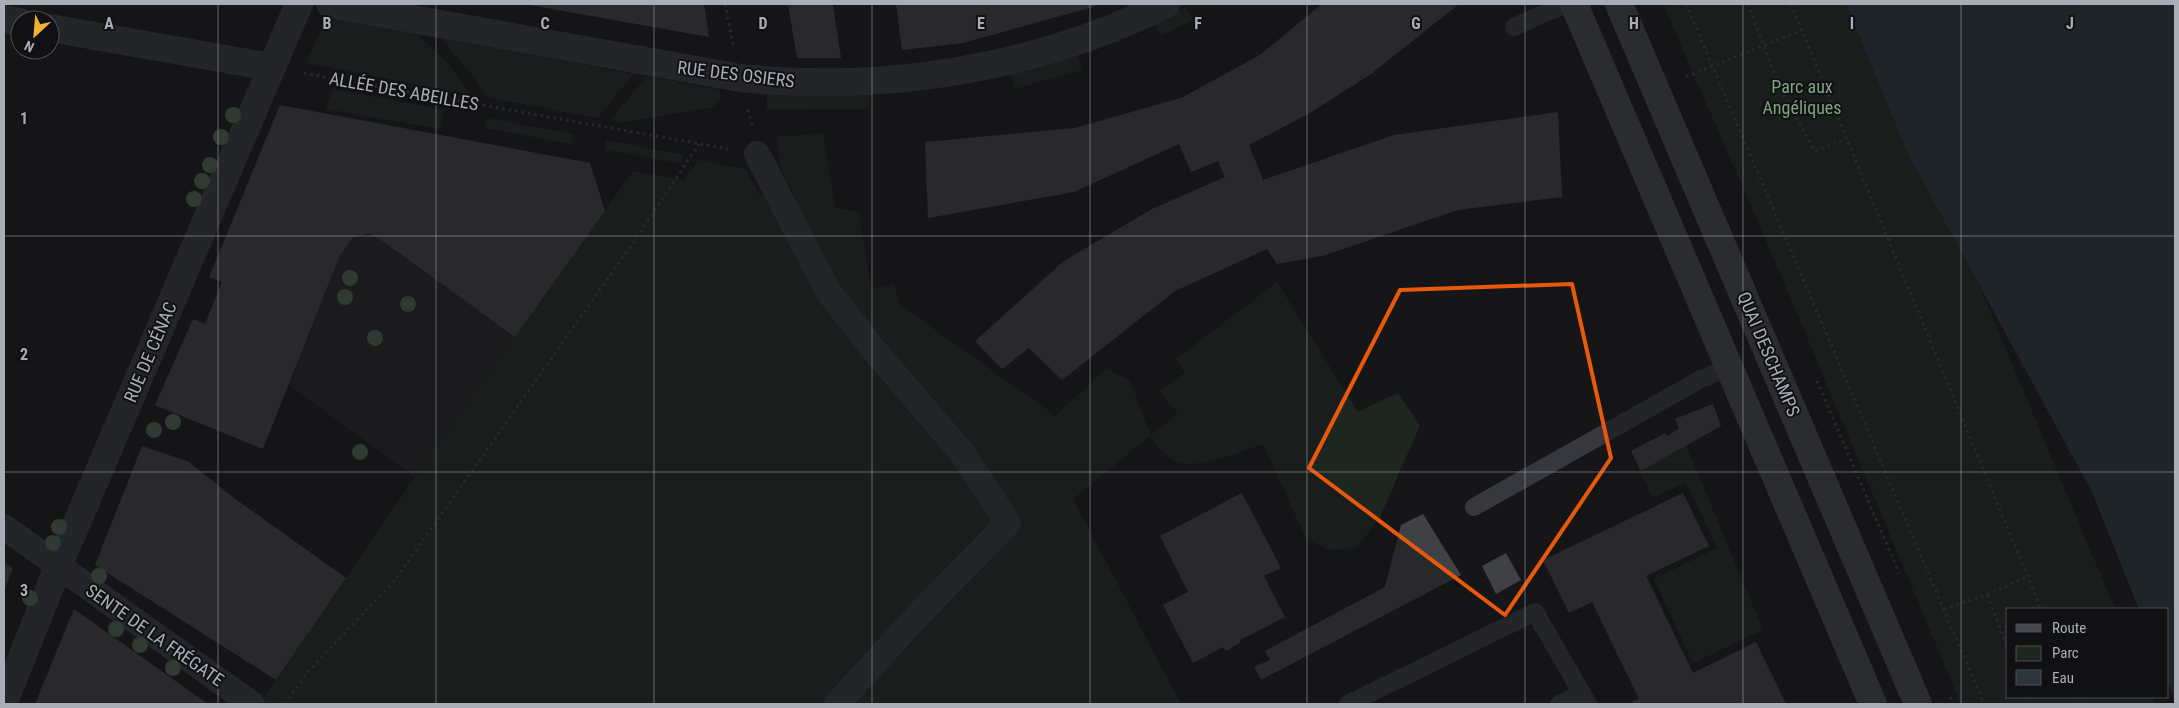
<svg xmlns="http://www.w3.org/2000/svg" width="2179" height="708" viewBox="0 0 2179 708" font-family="'Roboto Condensed',sans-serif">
  <rect width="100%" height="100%" fill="#161618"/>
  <path fill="#222225" d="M383 124 590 163 605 211 415 477 289 385 311 314Z"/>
  <path fill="#1e261f" d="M1663 4H1861L2115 609H2008V697H2152L2155 704H1961L1780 273Z
    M1186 7 1193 20 1161 36 1154 22Z
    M327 17 416 33 449 65 471 95 306 63Z
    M440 38 634 74 597 118 486 97 469 71Z
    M1077 54 1082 70 1014 89 1010 72Z
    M647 76 719 90 721 100 712 107 620 123 611 119Z
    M333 89 445 110 440 129 326 109Z
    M869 93V109L767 110V94Z
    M487 118 573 134 571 144 485 128Z
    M823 133 835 208 859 212 871 289 894 284 900 305 1056 416 1106 368 1130 381 1151 435 1178 414 1160 391 1185 372 1176 359 1277 282 1358 412 1398 393 1420 425 1380 517 1357 548 1330 550 1306 539 1263 444C1244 451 1196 470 1177 462 1165 457 1158 446 1150 436L1073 499 1181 704H260L415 477 633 171 684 180 699 160 745 169 759 194 797 201 782 173 776 137Z
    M606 140 684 155 680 163 605 150Z
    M1686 445 1763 630 1693 663 1654 579 1717 548 1686 482 1653 498 1640 472Z"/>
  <path fill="#2c353c" d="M1846 4H2175V701L2168 682V609H2139L2092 492 1908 154Z"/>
  <path fill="#404145" d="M530 4H704L709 37 530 5Z
    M788 4H833L841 58H797Z
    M896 4H1095L1096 6 963 43 902 50Z
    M1322 4H1459L1371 74 1310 113 1249 145 1263 180 1394 135 1558 112 1562 197 1458 210 1322 256 1277 264 1267 249 1175 291 1062 380 1029 348 1002 369 975 341 1064 261 1152 209 1225 177 1218 161 1191 172 1179 144 1074 192 928 218 925 142 1075 128 1181 98 1260 55Z
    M280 105 590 163 605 211 515 337 384 242 369 233 352 238 339 257 263 449 155 405 193 319 205 324 222 282 209 277Z
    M1713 404 1721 426 1641 471 1631 451 1665 433 1668 436 1679 428 1675 419Z
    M142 446 189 462 234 498 346 578 276 680 95 565Z
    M1242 493 1281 568 1264 576 1285 617 1240 640 1241 642 1226 651 1223 647 1193 663 1163 605 1188 592 1160 536Z
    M1683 493 1709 546 1646 576 1693 673 1756 642 1786 704H1627L1639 699 1592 602 1569 613 1543 560Z
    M1423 514 1461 575 1261 680 1254 667 1270 660 1265 651 1385 587 1401 525Z
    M1506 553 1521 580 1496 594 1482 566Z
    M4 562 13 568 4 590Z
    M74 609 205 702 209 704H35Z"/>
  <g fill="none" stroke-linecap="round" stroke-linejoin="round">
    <path stroke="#3d3f44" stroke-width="3" stroke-dasharray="2.5 4" stroke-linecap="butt" d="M725 4 733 45
      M1686 4 1984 704
      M1748 4 1781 91 1815 151 1847 139
      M1791 4 2041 609
      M304 73 728 149
      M1686 77 1802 30
      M748 110 752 125
      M1817 381 1899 573
      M1987 595 2008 648
      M1944 609 1987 595 2026 577
      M1950 697 1953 704
      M2027 697 2029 704
      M2080 697 2084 704
      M285 704 307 673 395 580 635 240 699 144"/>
    <path stroke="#37383d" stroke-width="18" d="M1514 27 1565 4
      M1474 507 1701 379 1730 367
      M1348 704 1535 612 1588 704
      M1559 704 1582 693"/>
    <path stroke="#37383d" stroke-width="26" d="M757 154 828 291 869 344 963 454 1008 523 920 613 837 704
      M4 527 252 704"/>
    <path stroke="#37383d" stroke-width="28" d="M330 4 740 78C884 93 1036 69 1166 4
      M4 19 20 22
      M50 28 271 67
      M4 702 58 567 299 4"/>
    <path stroke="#45474d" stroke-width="28" d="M1574 4 1873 704
      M1619 4 1918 704"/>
  </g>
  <g fill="#506452">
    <circle cx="233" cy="115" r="8"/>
    <circle cx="221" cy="137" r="8"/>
    <circle cx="210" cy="165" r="8"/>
    <circle cx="202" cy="181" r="8"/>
    <circle cx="194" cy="199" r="8"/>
    <circle cx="350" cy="278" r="8"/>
    <circle cx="345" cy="297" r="8"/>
    <circle cx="408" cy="304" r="8"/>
    <circle cx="375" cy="338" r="8"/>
    <circle cx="173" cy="422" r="8"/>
    <circle cx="154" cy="430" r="8"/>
    <circle cx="360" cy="452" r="8"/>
    <circle cx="59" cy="527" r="8"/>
    <circle cx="53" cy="543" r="8"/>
    <circle cx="99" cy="576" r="8"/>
    <circle cx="30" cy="598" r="8"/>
    <circle cx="116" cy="629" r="8"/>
    <circle cx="140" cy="645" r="8"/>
    <circle cx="173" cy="668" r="8"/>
  </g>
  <path d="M0 0H2179V708H0ZM1572 284 1611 458 1505 615 1309 468 1400 290Z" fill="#161618" fill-opacity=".55" fill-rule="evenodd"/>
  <path fill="none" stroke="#e8590c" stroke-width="4" stroke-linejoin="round" d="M1572 284 1611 458 1505 615 1309 468 1400 290Z"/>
  <path fill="none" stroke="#a8adb8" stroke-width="1" stroke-opacity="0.55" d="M218 4V704M436 4V704M654 4V704M872 4V704M1090 4V704M1307 4V704M1525 4V704M1743 4V704M1961 4V704M4 236H2175M4 472H2175"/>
  <g text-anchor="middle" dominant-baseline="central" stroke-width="4" stroke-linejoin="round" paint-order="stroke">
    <g font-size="18" fill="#a8adb8" stroke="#111113">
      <text transform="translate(736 74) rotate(7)">RUE DES OSIERS</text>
      <text transform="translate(404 91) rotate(10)">ALLÉE DES ABEILLES</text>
      <text transform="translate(150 352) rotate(-67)">RUE DE CÉNAC</text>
      <text transform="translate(1769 354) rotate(67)">QUAI DESCHAMPS</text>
      <text transform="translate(155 635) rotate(35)">SENTE DE LA FRÉGATE</text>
    </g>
    <g font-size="18" fill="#7fa381" stroke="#111113">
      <text x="1802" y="86">Parc aux<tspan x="1802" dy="21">Angéliques</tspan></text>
    </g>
  </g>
  <g font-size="16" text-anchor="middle" font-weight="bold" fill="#a8adb8" stroke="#111113" stroke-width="4" stroke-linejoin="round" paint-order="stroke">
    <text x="109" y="29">A</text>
    <text x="327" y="29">B</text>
    <text x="545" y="29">C</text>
    <text x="763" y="29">D</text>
    <text x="981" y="29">E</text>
    <text x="1198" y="29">F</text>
    <text x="1416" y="29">G</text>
    <text x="1634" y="29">H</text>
    <text x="1852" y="29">I</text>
    <text x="2070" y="29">J</text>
    <text x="24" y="124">1</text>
    <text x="24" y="360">2</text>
    <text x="24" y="596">3</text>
  </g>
  <rect width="2179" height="708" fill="none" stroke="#a8adb8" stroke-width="10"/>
  <rect x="2006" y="608" width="162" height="90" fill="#111113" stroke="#4d4f55"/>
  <rect x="2016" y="624" width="25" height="8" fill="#45474d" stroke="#4d4f55"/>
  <text x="2052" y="633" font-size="15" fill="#a8adb8">Route</text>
  <rect x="2016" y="646" width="25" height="15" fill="#1e261f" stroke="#4d4f55"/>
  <text x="2052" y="658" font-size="15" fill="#a8adb8">Parc</text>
  <rect x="2016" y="670" width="25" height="15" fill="#2c353c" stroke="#4d4f55"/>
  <text x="2052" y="683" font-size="15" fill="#a8adb8">Eau</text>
  <g transform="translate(35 35) rotate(206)"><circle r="24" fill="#111113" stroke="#4d4f55"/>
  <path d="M0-4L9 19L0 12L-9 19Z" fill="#f2b134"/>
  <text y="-8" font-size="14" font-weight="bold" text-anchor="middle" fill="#a8adb8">N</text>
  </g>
</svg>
